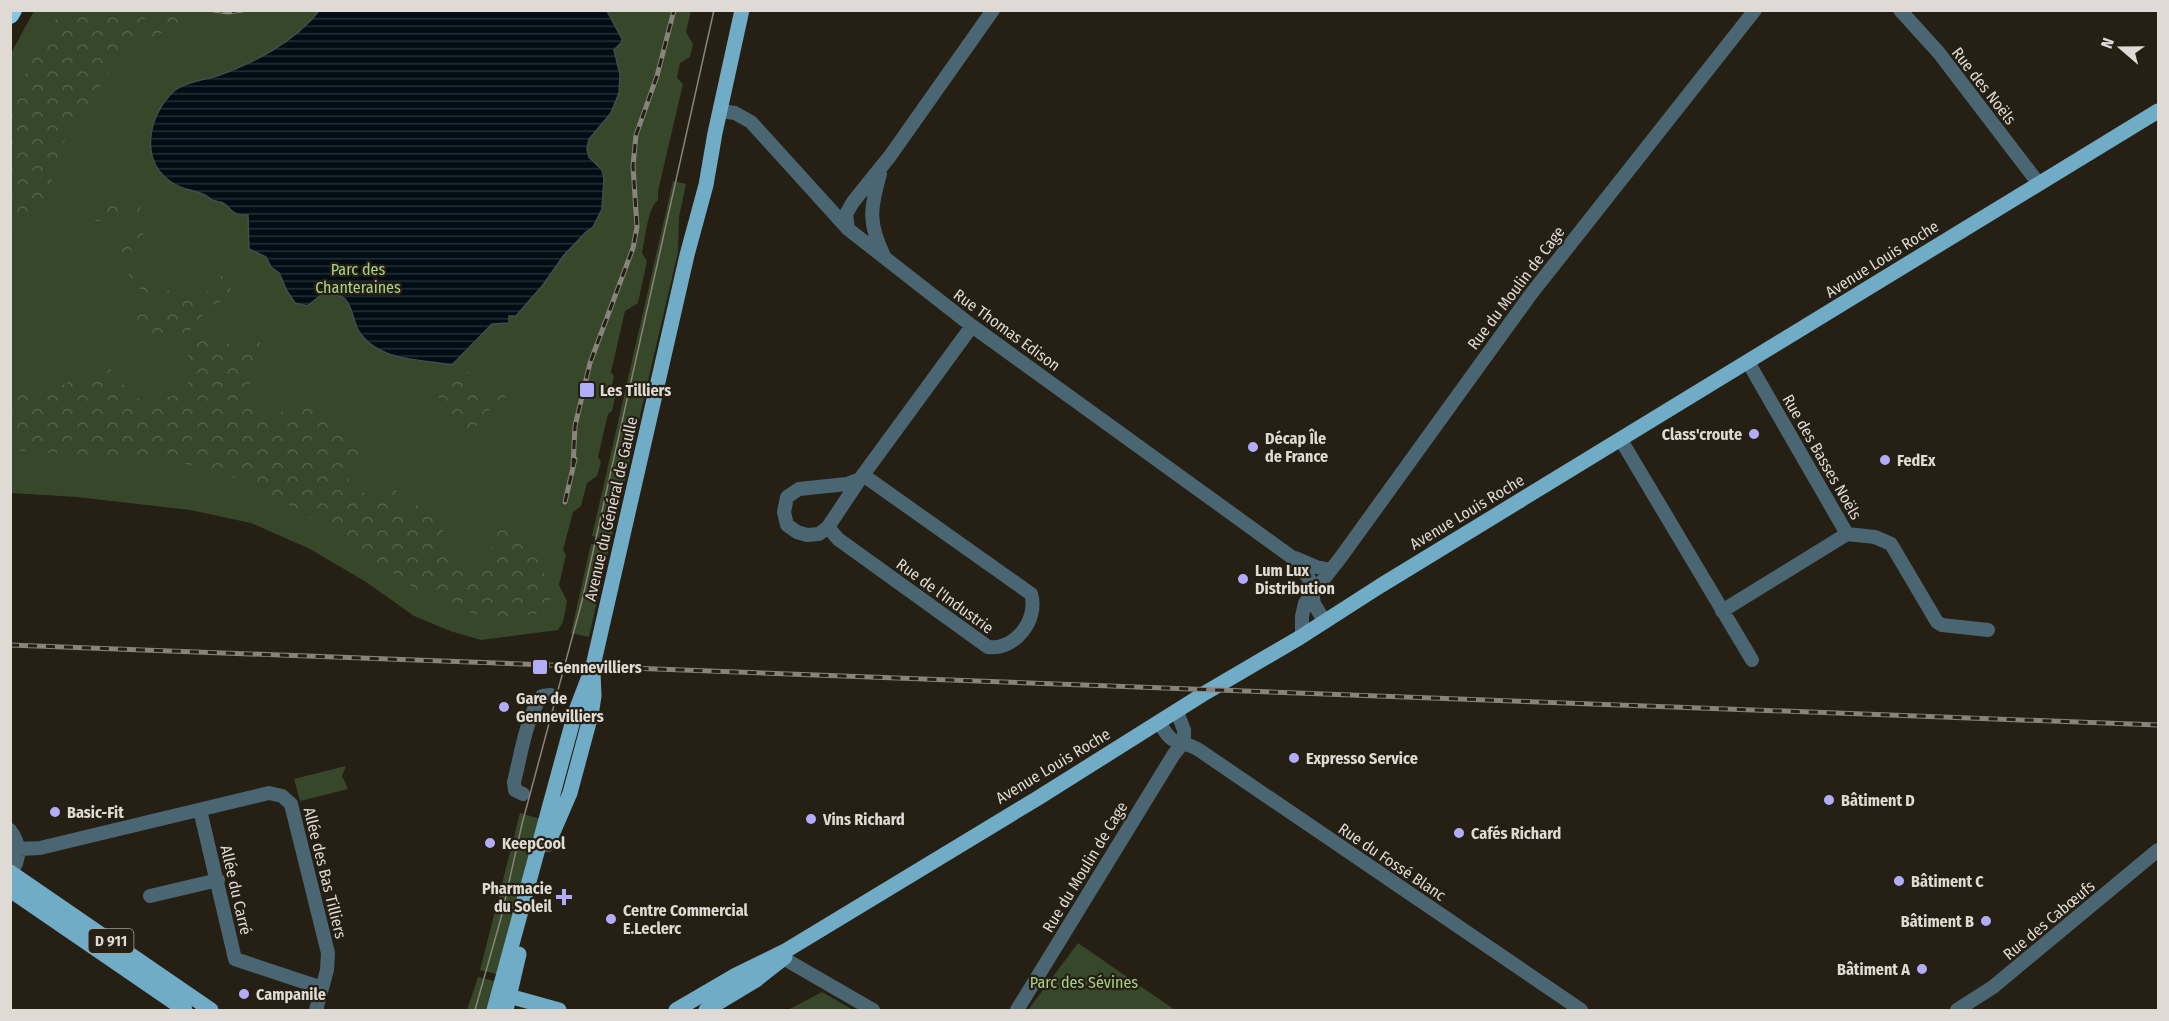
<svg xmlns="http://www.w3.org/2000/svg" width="2169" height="1021" viewBox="0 0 2169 1021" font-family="'Fira Sans Condensed',sans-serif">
  <defs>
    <pattern id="forest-crowns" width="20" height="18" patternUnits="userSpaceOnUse" patternTransform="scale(1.5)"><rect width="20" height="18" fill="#37482a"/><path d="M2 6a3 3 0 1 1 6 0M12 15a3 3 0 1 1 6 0" fill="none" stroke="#546248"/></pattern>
    <pattern id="water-rules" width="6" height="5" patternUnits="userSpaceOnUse" patternTransform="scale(1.5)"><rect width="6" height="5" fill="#000d14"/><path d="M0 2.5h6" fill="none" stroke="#253035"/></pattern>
  </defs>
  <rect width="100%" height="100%" fill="#251f14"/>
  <path fill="#37482a" d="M34 11H691L686 32 693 44 690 57 680 63 677 78 683 84 658 191V200C648 208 646 234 643 247L642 253 647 261 638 303 625 311 611 372 614 376 612 385 616 393 612 411 608 414 598 457 601 462 597 476 587 483 581 506 573 512 563 550 566 555 559 585 567 601 563 622 558 630 481 640 450 631 414 616 366 582 310 549 251 523 190 510 77 497 11 493 10 55Z
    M673 181 686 184 679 217 678 252 611 540 592 536Z
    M591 544 609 548 589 637 571 633Z
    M346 766 342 776 348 789 300 801 294 779Z
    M520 813 541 819 500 975 480 970Z
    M1078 943 1175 1010H1028Z
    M478 977 498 982 489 1010H467Z
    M822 992 853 1010H788Z"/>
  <path fill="url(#forest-crowns)" d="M162 10H206V11L192 22 143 40Z
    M60 11H150L59 149 46 203 25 221 11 229V100Z
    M124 202 134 203 152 216 153 219 145 233 130 244C137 284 181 307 217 286V279L225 273 230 274 233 277C231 282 231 289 228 295 223 305 205 307 195 307 177 306 160 305 146 294 135 287 97 236 130 237L142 223 131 211 119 215 112 212 104 221H94L98 209C107 204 116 208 124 202Z
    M138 303 181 315H203C194 339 158 341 139 327 134 323 132 317 130 311L134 304Z
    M205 338 219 340 247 351 253 348 255 338 266 348C263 352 259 355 257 359 246 380 244 423 280 412 290 409 301 402 310 397L352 441 358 449V460L348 457 344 461 343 472 358 491 373 495 383 487H391L402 495 394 515 406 513 424 500 443 511C444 548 434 570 484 564L490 554 494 538 482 531 483 522 511 527C514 539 525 538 532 547 543 563 548 583 551 602L544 612 533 615 488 618 436 602 296 509 246 481 183 463 11 450V392C48 399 72 378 106 366 118 371 125 393 139 399 148 403 153 401 161 398 166 397 171 397 175 395 196 386 192 361 184 345Z
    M466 370 469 373 467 394 487 397 488 388 507 389 505 400C494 406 485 412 478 423 474 430 474 436 468 441L432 387 438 375 455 374Z"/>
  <path fill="url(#water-rules)" stroke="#434b4e" stroke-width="1.5" d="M319 11H607L622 39V42L614 50 620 74 619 93 611 113 589 139 587 149 589 157 602 170 604 178 602 209 593 227 586 232 564 255 543 285 516 316H509V323L492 324 452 365C421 359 377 362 358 330 353 320 353 308 345 299 340 293 331 298 324 293L307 306 295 303 287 291 279 273 271 267 266 257 249 249 248 215C244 215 238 215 235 213 231 211 228 207 225 204 221 201 216 202 212 200 209 198 207 196 205 195 192 189 184 191 171 182 139 160 148 115 174 91 185 82 204 80 217 76 255 62 293 43 319 11Z"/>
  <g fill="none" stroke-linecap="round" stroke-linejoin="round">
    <path stroke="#4a6672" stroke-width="14" d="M1900 10 1939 53 2039 184
      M720 111 735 113 751 122 848 229 972 326 1293 558 1310 580 1314 604 1325 622
      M880 174C870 209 868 223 884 256
      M848 229 846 214 853 202 890 156 993 10
      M1748 362 1847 534
      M1621 440 1752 660
      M860 479 847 484 799 489 787 497 784 512 787 525 797 532 807 535 819 534 828 527 860 479 972 326
      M828 527 838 539 988 647C1015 651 1039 619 1031 594L863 475
      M1847 534 1875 537 1891 544 1937 622 1942 625 1988 630
      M1295 558 1316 567 1331 570
      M1722 611 1847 534
      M1302 636V616L1305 603 1341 557 1531 294 1755 10
      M1177 712 1184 730V742
      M1159 723C1164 729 1168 739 1176 741 1184 744 1191 745 1199 750L1581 1010
      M523 794 515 790 514 782C520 759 527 713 542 696L551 695
      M200 810 235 959 322 988
      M10 830C21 844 21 859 10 874
      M19 849 40 848 269 793 282 796 291 804 328 953 327 970 316 1010
      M150 896 218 880
      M783 958 873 1010
      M1017 1010 1174 754 1184 742
      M1957 1010 1993 987 2158 850"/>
    <path stroke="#71acc6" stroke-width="15" d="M548 844 570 793 591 715 594 696 593 672
      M10 872 211 1010
      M10 890 185 1010
      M502 994 559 1010
      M494 1010 575 713 593 666 687 255 706 185 715 133 742 10
      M506 1010 519 954
      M676 1010 736 975 787 950 1038 798 1205 693 1299 638 1380 586 2158 111
      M706 1010 756 980 785 957"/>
    <path stroke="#80c8e7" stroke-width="18" d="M10 15 13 10"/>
    <path stroke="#88837b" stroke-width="1.5" d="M475 1010 501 918 522 824 582 601 714 10"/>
    <g stroke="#88837b" stroke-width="5">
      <path id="rail" d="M214 10 228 12 242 10
        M573 467 575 426 590 363 633 248 637 227 633 166 636 135 657 76 674 10
        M565 502 575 459
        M10 645 2158 725"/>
    </g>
    <use href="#rail" stroke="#251f14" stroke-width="3" stroke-dasharray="9" stroke-linecap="butt"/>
  </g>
  <g fill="#b3adf9" stroke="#251f14" stroke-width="2">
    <rect x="579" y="382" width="16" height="16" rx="3"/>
    <circle cx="1754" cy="434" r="6"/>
    <circle cx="1253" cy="447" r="6"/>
    <circle cx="1885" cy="460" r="6"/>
    <circle cx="1243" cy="579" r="6"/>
    <rect x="532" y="659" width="16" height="16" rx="3"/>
    <circle cx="504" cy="707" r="6"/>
    <circle cx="1294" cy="758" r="6"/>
    <circle cx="1829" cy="800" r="6"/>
    <circle cx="55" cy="812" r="6"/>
    <circle cx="811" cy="819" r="6"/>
    <circle cx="1459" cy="833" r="6"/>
    <circle cx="490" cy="843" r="6"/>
    <circle cx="1899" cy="881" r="6"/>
    <path d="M561 888h6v6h6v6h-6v6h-6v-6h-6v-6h6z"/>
    <circle cx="611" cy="919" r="6"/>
    <circle cx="1986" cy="921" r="6"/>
    <circle cx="1922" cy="969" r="6"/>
    <circle cx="244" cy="994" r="6"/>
  </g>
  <g text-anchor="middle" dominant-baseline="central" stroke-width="4.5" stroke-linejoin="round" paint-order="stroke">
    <rect fill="#251f14" stroke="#a7a39a" stroke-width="1.5" x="88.5" y="929" width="45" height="24" rx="4.5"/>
    <g font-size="15" font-weight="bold" fill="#dfdbd4">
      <text x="111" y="941">D 911</text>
    </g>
    <g font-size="16" fill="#dfdbd4" stroke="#251f14">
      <text transform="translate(1984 86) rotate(52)">Rue des Noëls</text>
      <text transform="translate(1882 259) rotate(-32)">Avenue Louis Roche</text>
      <text transform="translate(1516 288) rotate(-53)">Rue du Moulin de Cage</text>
      <text transform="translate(1007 330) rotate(36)">Rue Thomas Edison</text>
      <text transform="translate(1822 457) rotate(60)">Rue des Basses Noëls</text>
      <text transform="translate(611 509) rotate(-77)">Avenue du Général de Gaulle</text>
      <text transform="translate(1467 512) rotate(-31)">Avenue Louis Roche</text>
      <text transform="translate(945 596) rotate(36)">Rue de l'Industrie</text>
      <text transform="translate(1053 766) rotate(-31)">Avenue Louis Roche</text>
      <text transform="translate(1392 862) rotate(34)">Rue du Fossé Blanc</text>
      <text transform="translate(1085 867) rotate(-59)">Rue du Moulin de Cage</text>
      <text transform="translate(325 873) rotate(76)">Allée des Bas Tilliers</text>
      <text transform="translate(236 890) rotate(77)">Allée du Carré</text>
      <text transform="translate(2049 920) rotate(-40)">Rue des Cabœufs</text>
    </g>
    <g font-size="16" fill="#a8d384" stroke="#251f14">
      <text x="358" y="269">Parc des<tspan x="358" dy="18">Chanteraines</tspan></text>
      <text x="1084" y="982">Parc des Sévines</text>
    </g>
    <g font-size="16" font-weight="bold" fill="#dfdbd4" stroke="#251f14" text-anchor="start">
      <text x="600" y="390">Les Tilliers</text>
      <text x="1742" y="434" text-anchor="end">Class'croute</text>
      <text x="1265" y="438">Décap Île<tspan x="1265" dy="18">de France</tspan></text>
      <text x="1897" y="460">FedEx</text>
      <text x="1255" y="570">Lum Lux<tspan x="1255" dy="18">Distribution</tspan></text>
      <text x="554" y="667">Gennevilliers</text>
      <text x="516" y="698">Gare de<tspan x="516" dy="18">Gennevilliers</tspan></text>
      <text x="1306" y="758">Expresso Service</text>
      <text x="1841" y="800">Bâtiment D</text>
      <text x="67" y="812">Basic-Fit</text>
      <text x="823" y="819">Vins Richard</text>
      <text x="1471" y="833">Cafés Richard</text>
      <text x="502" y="843">KeepCool</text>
      <text x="1911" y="881">Bâtiment C</text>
      <text x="552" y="888" text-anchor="end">Pharmacie<tspan x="552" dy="18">du Soleil</tspan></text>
      <text x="623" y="910">Centre Commercial<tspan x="623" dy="18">E.Leclerc</tspan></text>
      <text x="1974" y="921" text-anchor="end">Bâtiment B</text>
      <text x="1910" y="969" text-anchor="end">Bâtiment A</text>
      <text x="256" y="994">Campanile</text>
    </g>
  </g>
  <rect width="2169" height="1021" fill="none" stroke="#dfdbd4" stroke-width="24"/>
  <g transform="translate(2121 48) rotate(290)" stroke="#251f14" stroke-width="4.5" paint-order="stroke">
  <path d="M0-4.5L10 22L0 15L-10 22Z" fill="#dfdbd4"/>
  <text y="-9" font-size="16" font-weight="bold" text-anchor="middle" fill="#dfdbd4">N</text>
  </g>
</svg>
